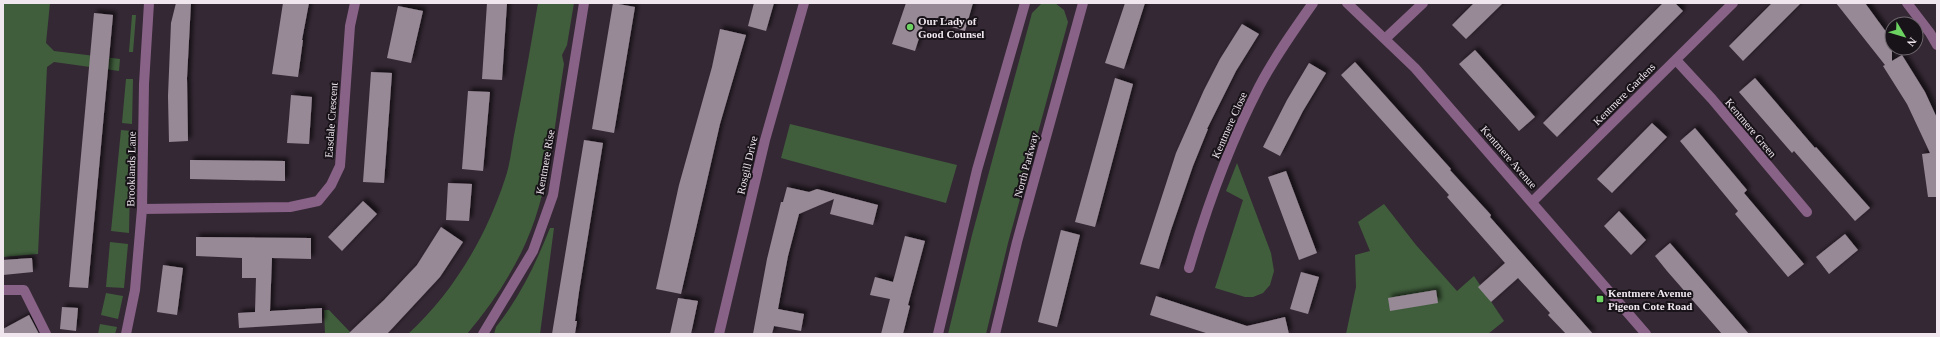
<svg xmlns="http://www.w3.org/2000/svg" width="1940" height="337" viewBox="0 0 1940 337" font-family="'Times New Roman',serif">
  <defs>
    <filter id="shadow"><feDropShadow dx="3.5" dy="-3.5" stdDeviation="2" flood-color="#0009"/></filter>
  </defs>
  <rect width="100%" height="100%" fill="#342834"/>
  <path fill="#405e3c" d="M3 3H50L46 43 54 51 120 59 119 71 54 62 47 67 38 254 3 257Z
    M538 3H574L567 45 562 55 564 64C554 127 550 195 521 253 506 283 488 309 467 334H408C453 293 486 237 505 179 511 162 512 143 516 125 524 85 531 44 538 3Z
    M1055 3 1064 10 1068 22 1008 243 986 334H948L972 235 1032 13 1041 4Z
    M132 15H136L133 52H129Z
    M126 79H133L132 124 122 123Z
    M790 124 957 165 946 203 781 158Z
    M121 130 131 131 129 233 111 231Z
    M1237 163 1271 253 1274 271 1270 285 1263 293 1253 297H1245L1215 288 1243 200 1226 191Z
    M1384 204 1416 245 1457 291 1474 276 1504 321 1488 334H1346L1356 287 1355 255 1370 251 1358 222Z
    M550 228H554L540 334H494L496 327C520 297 536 263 550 228Z
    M110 242 128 244 124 288 106 287Z
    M106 293 123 296 118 319 101 315Z
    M324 310H329L352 334H325Z
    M100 324 117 327 115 334H98Z"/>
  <path fill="#988997" filter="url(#shadow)" d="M176 3H191L187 78 188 141 169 142 168 96 171 23Z
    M283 3H309L302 40H303L298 77 272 74Z
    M487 3H507L502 80 482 79Z
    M613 3 635 7 614 133 592 129Z
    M754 3H774L766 31 748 26Z
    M906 3H973L965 31 925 19 915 51 892 44Z
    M1125 3H1145L1124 69 1105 63Z
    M1474 3H1503L1466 39 1452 25Z
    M1663 3H1675L1683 11 1557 137 1543 123Z
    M1772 3H1801L1743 61 1729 46Z
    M1836 3H1865L1892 40V61L1902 55 1925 92 1937 118V197H1928L1922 154 1930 153 1907 104 1883 66 1885 65Z
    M398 6 423 11 411 63 387 58Z
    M94 13 113 15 88 288 69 287Z
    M1242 24 1259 34 1236 71 1207 129H1208L1193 166 1171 230 1159 269 1140 264 1176 153 1204 90 1220 59Z
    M720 29 746 35 720 124 681 294 656 289 679 185 712 67Z
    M1475 50 1535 117 1519 131 1459 64Z
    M1355 62 1451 169 1450 170 1491 215 1490 217 1593 334H1566L1548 315 1550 313 1518 278 1491 302 1478 287 1505 263 1447 197 1449 195 1341 75Z
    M1309 63 1326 73 1303 111 1280 156 1263 147 1287 100Z
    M371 72 392 73 384 183 363 182Z
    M1115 78 1133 84 1095 227 1075 222Z
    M1755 78 1815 148 1816 147 1870 208 1855 221 1794 151 1792 153 1739 92Z
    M468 91 490 92 483 171 462 169Z
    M291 95 312 97 309 144 287 143Z
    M1652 123 1667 137 1612 193 1597 179Z
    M1695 128 1747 190 1744 193 1804 264 1788 277 1735 214 1738 211 1680 141Z
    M584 140 603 143 579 292 575 321H577L575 334H552Z
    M190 160 285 161V181L190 179Z
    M1286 171 1317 253 1299 260 1268 177Z
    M448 183 472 184 469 221 446 220Z
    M787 187 809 192 817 189 878 205 873 225 830 214 834 199 799 214 788 256 778 309 804 314 801 331 774 326 772 334H753L767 259 781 202H783Z
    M363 201 377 214 342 251 328 237Z
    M1619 211 1646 240 1631 255 1604 226Z
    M441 227 463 242 440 277 387 334H348L384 300 417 265Z
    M1061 230 1080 235 1057 327 1038 322Z
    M1845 234 1858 250 1829 274 1816 257Z
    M905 236 925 241 908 305 910 306 903 334H881L890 299 870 295 875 277 893 282Z
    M196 237 311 238V259L272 258 270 311 322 308V323L239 328 238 313 255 312 256 278H242V258L196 256Z
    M1670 243 1697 274 1749 334H1722L1667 271 1655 256Z
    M32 258 33 272 3 275V260Z
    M163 265 183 268 177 315 157 312Z
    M1301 272 1319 277 1308 314 1290 309Z
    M1436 290 1438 303 1390 311 1388 298Z
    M1156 296 1247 326 1285 317 1289 334H1209L1150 315Z
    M678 298 698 301 691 334H670Z
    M62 307 78 308 76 331 60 329Z
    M29 315 39 334H3V329Z"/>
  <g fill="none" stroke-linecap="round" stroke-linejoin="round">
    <path stroke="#896287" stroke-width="10" d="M1347 3 1415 68 1646 334
      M1907 3 1930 33 1937 45
      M1386 38 1423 3
      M1676 60 1712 99 1807 212
      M1532 202 1733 3
      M142 209 290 207 318 201 331 185 340 166 350 26 355 3
      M1189 268C1207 206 1229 145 1259 87 1274 58 1294 30 1313 3
      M3 290H24L46 334
      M126 334 135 290 142 209 144 84 149 3
      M483 334 533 251 553 195 584 3
      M719 334 765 140 804 3
      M938 334 977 170 1025 3
      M995 334 1017 242 1083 3"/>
  </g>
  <g fill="#6cd362" stroke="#181318" stroke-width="1.5">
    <circle cx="910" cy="27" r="4"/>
    <rect x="1596" y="295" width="8" height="8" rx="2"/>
  </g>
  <g text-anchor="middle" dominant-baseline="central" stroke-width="4" stroke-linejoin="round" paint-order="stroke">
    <g font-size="11" font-weight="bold" fill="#efe6ee" stroke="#181318" text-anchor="start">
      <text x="918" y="21">Our Lady of<tspan x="918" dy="13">Good Counsel</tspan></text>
      <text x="1608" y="293">Kentmere Avenue<tspan x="1608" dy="13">Pigeon Cote Road</tspan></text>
    </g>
    <g font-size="11" fill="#efe6ee" stroke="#181318">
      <text transform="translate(1624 94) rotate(-45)">Kentmere Gardens</text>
      <text transform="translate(331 120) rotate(-86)">Easdale Crescent</text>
      <text transform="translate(1229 125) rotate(-66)">Kentmere Close</text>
      <text transform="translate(1751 128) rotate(50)">Kentmere Green</text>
      <text transform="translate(1509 157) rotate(49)">Kentmere Avenue</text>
      <text transform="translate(545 162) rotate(-80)">Kentmere Rise</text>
      <text transform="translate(747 165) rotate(-77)">Rosgill Drive</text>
      <text transform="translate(1026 165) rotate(-75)">North Parkway</text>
      <text transform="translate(131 169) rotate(-89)">Brooklands Lane</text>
    </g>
  </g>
  <rect width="1940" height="337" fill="none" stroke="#efe6ee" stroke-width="8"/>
  <g transform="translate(1904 36) rotate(128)"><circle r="19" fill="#181318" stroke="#6e676e"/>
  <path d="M0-3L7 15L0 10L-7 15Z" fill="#6cd362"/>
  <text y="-6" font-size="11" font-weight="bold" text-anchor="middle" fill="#efe6ee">N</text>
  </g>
</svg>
